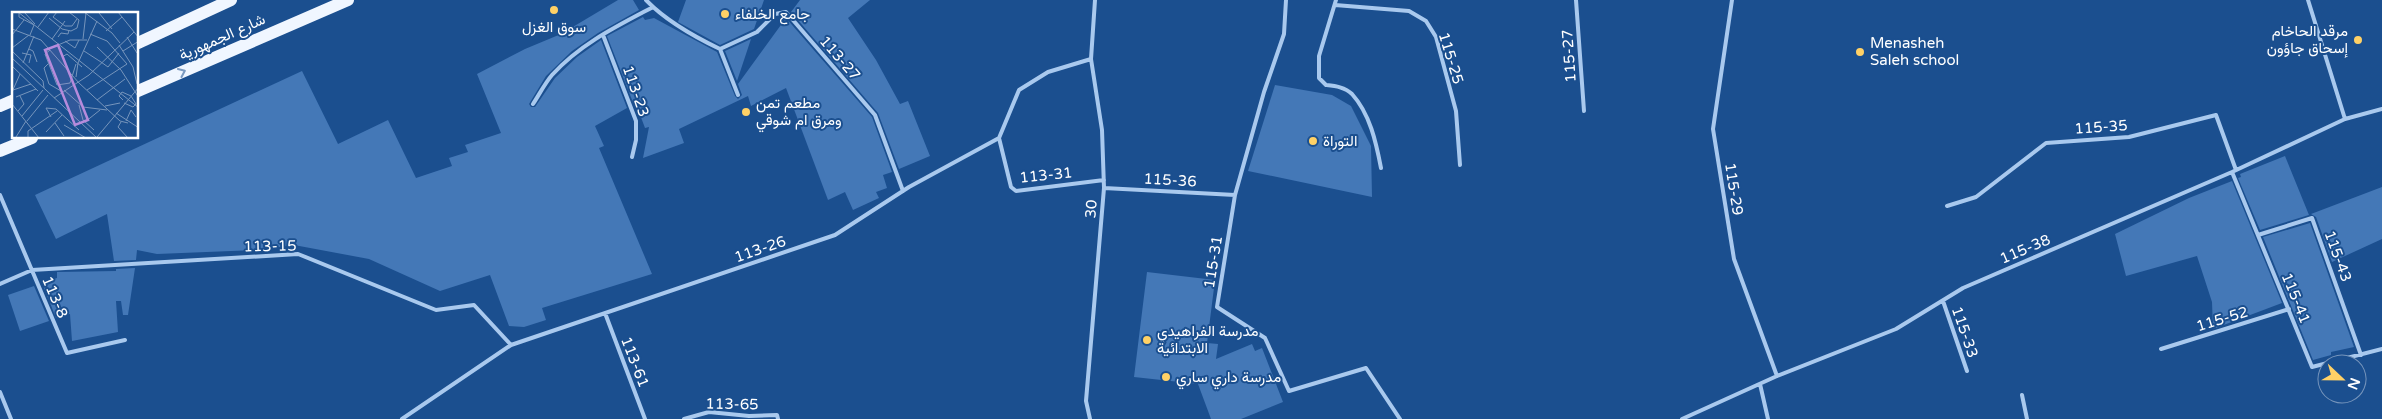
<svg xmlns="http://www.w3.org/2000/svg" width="2382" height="419" viewBox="0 0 2382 419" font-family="'Varela Round',Vazirmatn,sans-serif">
  <rect width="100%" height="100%" fill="#1b4f8f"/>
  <path fill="#4478b7" d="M618 0H633L639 10 598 33 572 51 546 76 529 104 531 107H535L555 78 577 57 601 40 627 108 595 126 604 146 599 148 652 274 542 308 546 320 524 327 509 326 490 275 440 291 369 259 294 245 258 250 157 254 137 250 136 260 114 261 107 214 56 239 35 195 302 71 338 144 388 120 416 178 452 166 449 158 468 152 465 145 501 133 477 74 525 49 561 34Z
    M686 0H764L754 29 720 45 678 22Z
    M800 0H870L848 18 876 60 900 104 908 101 930 156 899 169 878 113 791 12Z
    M643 17 645 20 654 18 717 52 735 96 738 99 742 95 738 84 786 18 872 117 892 172 883 175 887 188 876 192 879 198 853 210 845 192 828 200 786 88 751 106 748 96 679 129 684 143 643 158 649 127 645 128 636 104 634 105 607 36Z
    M751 39 737 81 725 51Z
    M1275 85 1332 95 1351 106 1371 146 1372 197 1248 171Z
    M2285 156 2309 215 2260 230 2238 178 2241 177 2240 174Z
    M2232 181 2282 303 2213 329 2212 302 2197 256 2126 276 2115 234 2189 198Z
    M2382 187V239L2332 262 2316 217 2311 214Z
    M2310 223 2354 347 2331 352V355L2313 360 2263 237Z
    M135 268 128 315H123L121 301H116L118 332 72 341 70 314 56 318 42 283 57 278V272L116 271V269Z
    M1147 272 1215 280 1207 343 1218 344 1216 359 1252 344 1255 351 1262 348 1283 402 1241 419H1211L1198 384 1134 377Z
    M34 286 49 321 20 331 8 295Z"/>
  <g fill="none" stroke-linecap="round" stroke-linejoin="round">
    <path stroke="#a9c9ee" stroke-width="4" d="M646 0C666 21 693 36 720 49L738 95
      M1286 0 1284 34 1264 92 1235 195 1217 307 1265 338 1289 391 1366 368 1400 419
      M1336 0 1319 56V78L1326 85C1335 86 1345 87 1352 94 1370 114 1376 142 1381 168
      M1576 0 1584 111
      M1732 0 1713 129 1734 259 1777 376
      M2308 0 2345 119
      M1335 5 1409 11 1426 21 1436 37 1456 111 1460 165
      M603 35 636 121V140L632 157
      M720 49 757 32 775 14 786 12 875 115 903 191
      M533 104C539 95 545 83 552 75 580 44 617 26 653 7
      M999 138 1011 187 1016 191 1104 180
      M2232 172 2312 367 2382 349
      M1104 188 1235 195
      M0 195 67 353 125 340
      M1947 206 1976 197 2046 143 2129 137 2216 115 2236 170
      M2258 235 2312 218 2361 355
      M0 284 32 270 298 254 436 310 474 305 511 345
      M1943 301 1967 371
      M605 313 645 419
      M2161 349 2289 309
      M1760 384 1768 419
      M0 392 11 419
      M2022 395 2027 419
      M402 419 511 345 835 235 909 187 999 138 1019 90 1048 72 1091 59
      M684 419 709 412 749 416 777 415 778 419
      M1090 419 1086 401 1104 188 1102 130 1091 59 1095 0
      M1682 419 1777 376 1896 329 1963 288 2232 172 2345 119 2382 109"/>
    <path stroke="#f0f6ff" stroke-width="12" d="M138 43 231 0
      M138 91 348 0
      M0 106 14 100
      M0 151 32 138"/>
  </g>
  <defs><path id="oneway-chevron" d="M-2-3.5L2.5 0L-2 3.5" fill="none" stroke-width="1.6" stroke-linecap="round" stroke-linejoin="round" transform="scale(1.25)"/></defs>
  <use stroke="#7b9ac1" href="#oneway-chevron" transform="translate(182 72) rotate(-24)"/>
  <g fill="#ffd166" stroke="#1b4f8f" stroke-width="2">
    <circle cx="554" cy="10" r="5"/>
    <circle cx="725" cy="14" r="5"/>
    <circle cx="2358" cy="40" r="5"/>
    <circle cx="1860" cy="52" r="5"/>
    <circle cx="746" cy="112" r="5"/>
    <circle cx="1313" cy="141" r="5"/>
    <circle cx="1147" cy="340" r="5"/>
    <circle cx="1166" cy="377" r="5"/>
  </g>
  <g text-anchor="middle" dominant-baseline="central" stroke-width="4" stroke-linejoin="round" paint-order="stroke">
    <g font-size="15" fill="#fff" stroke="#1b4f8f" text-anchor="start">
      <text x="735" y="14">جامع الخلفاء</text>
      <text x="554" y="27" text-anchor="middle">سوق الغزل</text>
      <text x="2348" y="31" text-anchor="end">مرقد الحاخام<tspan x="2348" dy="17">إسحاق جاؤون</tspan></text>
      <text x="1870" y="43">Menasheh<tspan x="1870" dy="17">Saleh school</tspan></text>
      <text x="756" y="103">مطعم تمن<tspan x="756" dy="17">ومرق ام شوقي</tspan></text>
      <text x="1323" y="141">التوراة</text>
      <text x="1157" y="331">مدرسة الفراهيدي<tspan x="1157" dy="17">الابتدائية</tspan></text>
      <text x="1176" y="377">مدرسة داري ساري</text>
    </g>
    <g font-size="15" fill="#fff" stroke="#1b4f8f">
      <text transform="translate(222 37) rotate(-24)">شارع الجمهورية</text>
      <text transform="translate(1569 56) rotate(-94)">115-27</text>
      <text transform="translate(840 58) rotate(49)">113-27</text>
      <text transform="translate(1451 58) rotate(73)">115-25</text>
      <text transform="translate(636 91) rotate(71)">113-23</text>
      <text transform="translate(2101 127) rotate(-4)">115-35</text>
      <text transform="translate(1046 175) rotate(-6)">113-31</text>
      <text transform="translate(1170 180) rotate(3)">115-36</text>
      <text transform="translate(1734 189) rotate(81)">115-29</text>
      <text transform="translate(1091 209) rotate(-85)">30</text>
      <text transform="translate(270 246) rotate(-1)">113-15</text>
      <text transform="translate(760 249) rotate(-19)">113-26</text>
      <text transform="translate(2025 249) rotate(-23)">115-38</text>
      <text transform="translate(2338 256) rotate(70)">115-43</text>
      <text transform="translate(1213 262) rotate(-81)">115-31</text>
      <text transform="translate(55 297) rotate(67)">113-8</text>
      <text transform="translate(2296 298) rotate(68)">115-41</text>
      <text transform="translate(2222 319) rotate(-17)">115-52</text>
      <text transform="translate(1965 332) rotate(71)">115-33</text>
      <text transform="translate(635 362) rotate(69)">113-61</text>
      <text transform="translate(732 404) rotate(1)">113-65</text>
    </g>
  </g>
  <g transform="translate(12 12)">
    <rect width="126" height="126" fill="#1b4f8f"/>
    <path fill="none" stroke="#7695bc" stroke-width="1" d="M6 0 127 96M12 0 23 12M45 0 41 5 53 14H60L65 7M72 0 100 21 108 31M106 0 127 26M7 1V5L22 13 18 23M87 1 100 17M37 6 50 17 59 19 65 16 67 8 57 0M26 15 37 0M0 17 29 28 67 71 108 109 116 111M94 19 110 5M0 23 12 8M46 25 49 21 56 22 57 18M115 25 125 41M40 27 53 9M71 27 74 1M53 29 63 36 67 28M46 33 58 28H75M107 33 121 55 125 72M85 35 109 58 127 86M0 36 17 23M17 37 21 39 25 50M38 38 33 42 45 73 58 71 64 52M0 39 31 69 32 76M72 39 89 50M111 39 127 29M10 41 19 43 17 51M50 45 55 42 70 55M0 46 85 126M89 50 96 55 107 41M11 51 22 24M36 52 32 56 37 72 49 79M0 54 26 79M64 65 66 51 85 9M1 78 19 72M52 78 71 95 95 98M75 78 115 52 95 29 78 22M0 80 8 62M4 85 24 77M42 86 77 63 122 20M85 88 113 67M111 88 107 84 110 80 119 84 124 92 121 95 112 91M0 92 27 126M67 93 71 108 82 118M93 94 108 91M6 99 12 92 8 84M104 101 127 116M10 104 31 78M39 105 34 96 44 97 67 118M15 109 36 83M114 109 119 98 124 105M73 110 88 98M109 110 106 115 116 126M43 111 52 124M52 113 74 126M34 120 50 103M4 125 14 109M85 125 127 75M16 126V119L45 99"/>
    <path fill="#b68bdc" fill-opacity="0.15" stroke="#b68bdc" stroke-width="2.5" d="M46 33 76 108 63 113 33 38Z"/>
    <rect width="126" height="126" fill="none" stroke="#fff" stroke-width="2.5"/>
  </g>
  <g transform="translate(2342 379) rotate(112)"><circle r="24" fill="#1b4f8f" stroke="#7695bc"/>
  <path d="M0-4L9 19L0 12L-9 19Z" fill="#ffd166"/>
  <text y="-8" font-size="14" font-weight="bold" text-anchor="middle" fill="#ffffff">N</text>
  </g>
</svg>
